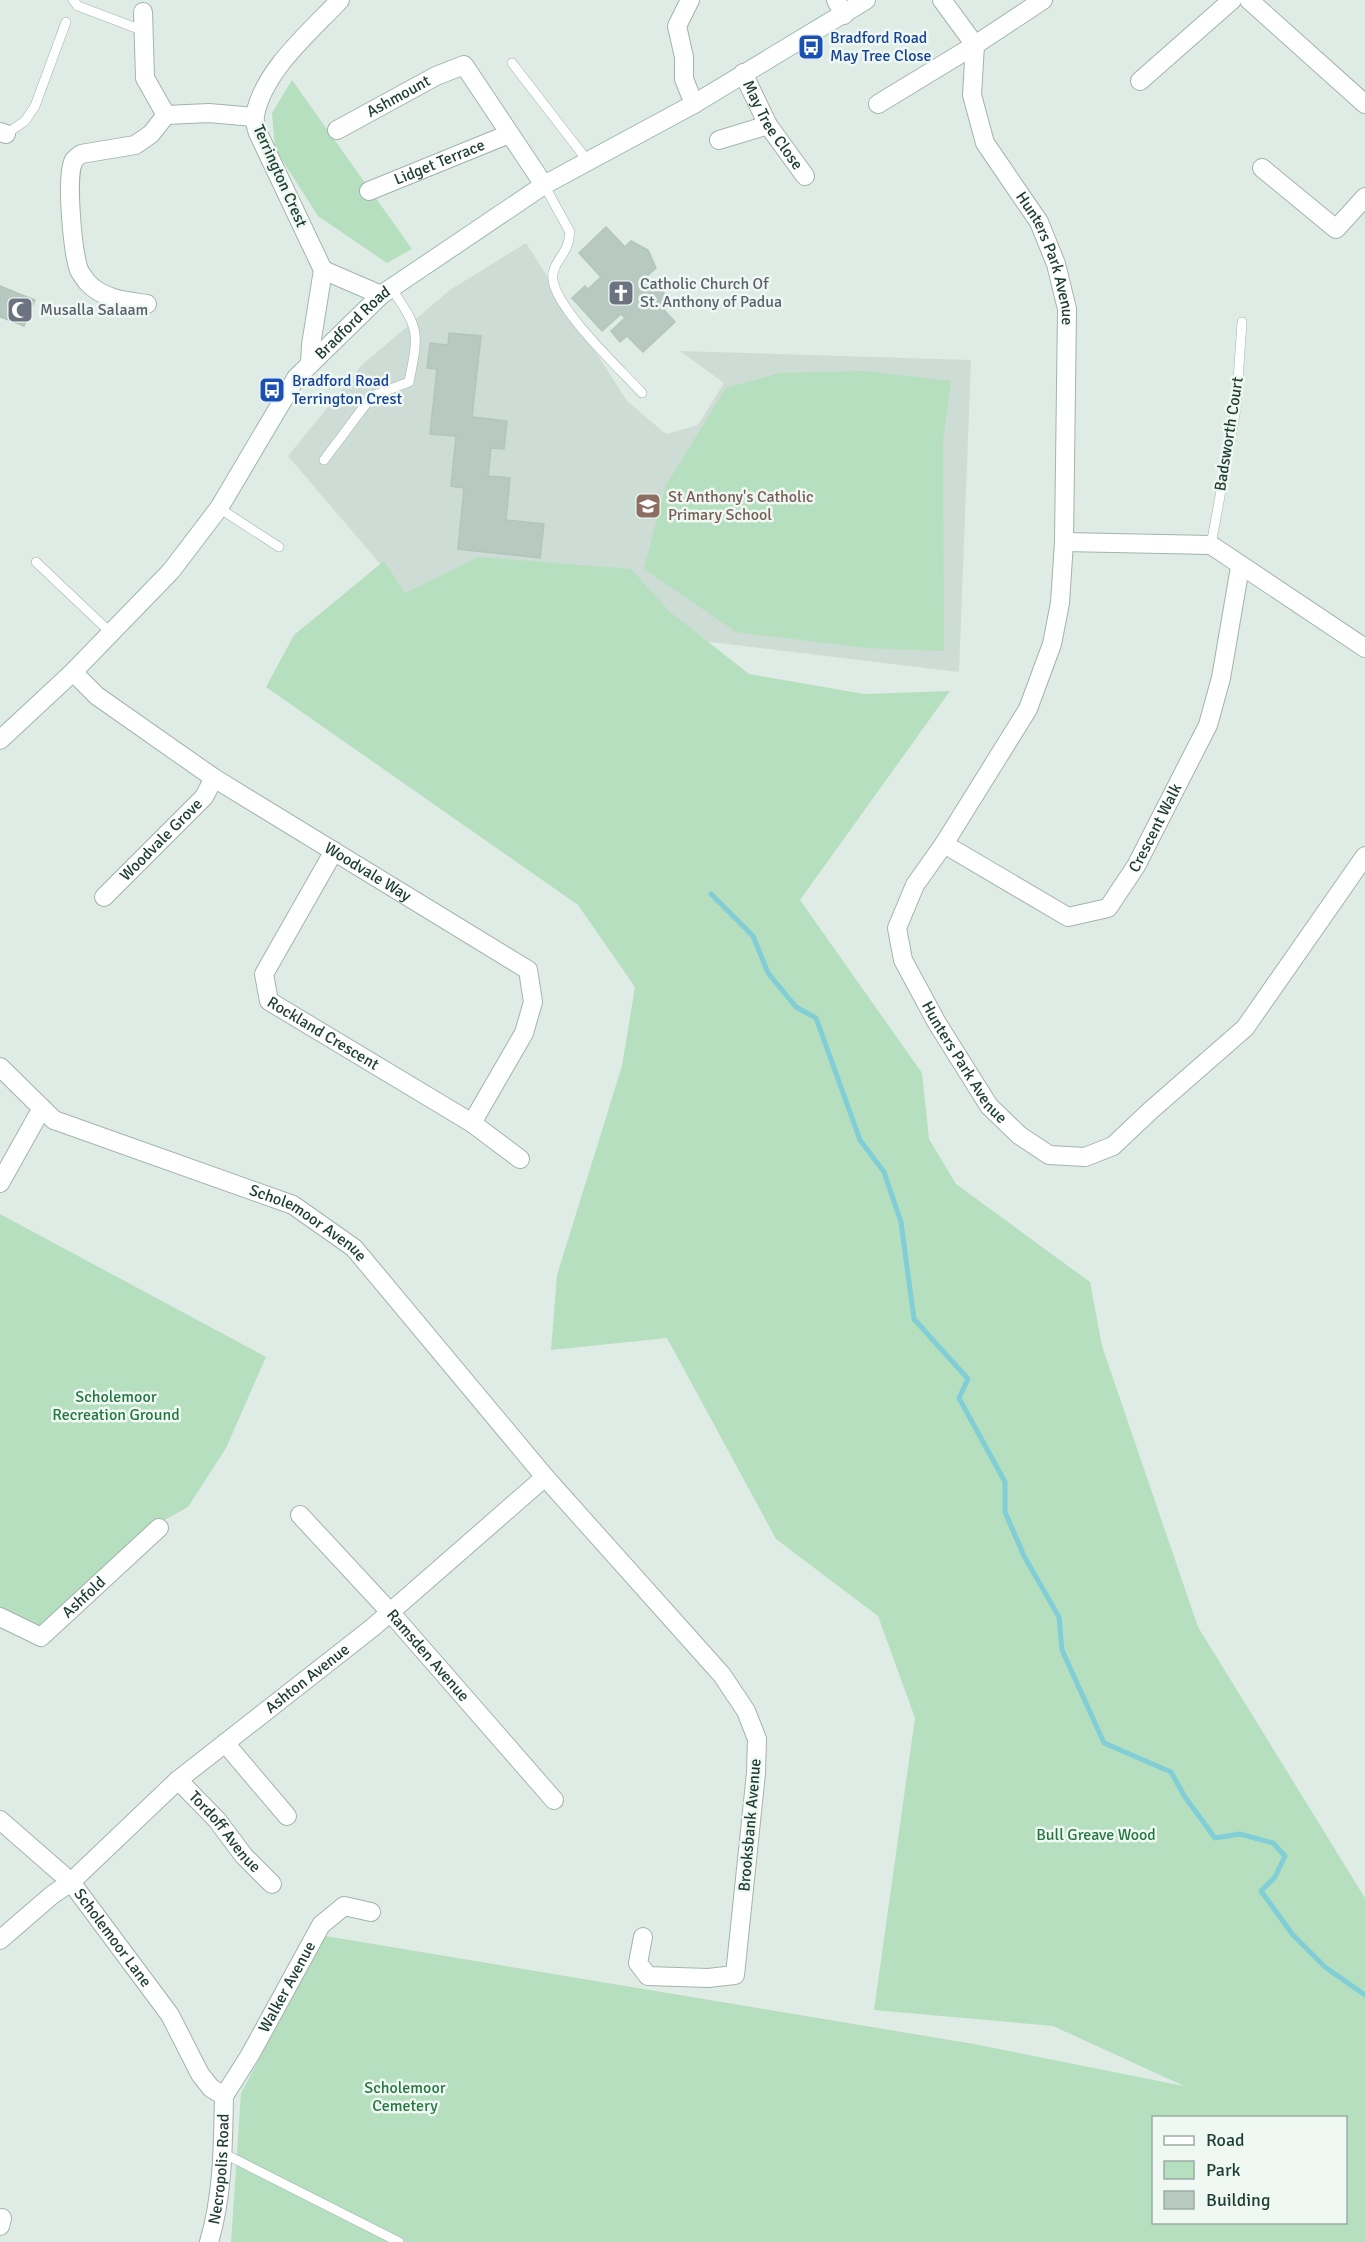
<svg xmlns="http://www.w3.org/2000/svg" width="1365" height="2242" viewBox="0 0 1365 2242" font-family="Signika,sans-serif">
  <rect width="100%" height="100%" fill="#dfece5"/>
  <path fill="#cddcd4" d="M526 243 627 401 666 434 698 425 724 383 680 351 971 360 959 672 678 638 410 599 288 456 362 365 450 290Z"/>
  <path fill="#b5dfbe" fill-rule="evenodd" d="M292 80 412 249 387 263 318 216 275 149 272 113Z
    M864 371 951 381 943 440 944 651 867 648 736 632 644 569 666 485 726 388 780 373Z
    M479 557 631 569 670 612 749 674 864 694 950 691 800 900 922 1073 929 1139 956 1184 1090 1282 1102 1346 1198 1627 1365 1898V2242H231L241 2093 325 1936 974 2044 1184 2086 1053 2026 874 2010 915 1718 878 1616 776 1539 667 1338 551 1350 557 1275 622 1066 635 987 578 905 266 687 294 635 384 561 405 593ZM1154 2118H1346V2222H1154Z
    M0 1214 266 1357 226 1448 188 1507 159 1523 38 1633 0 1613Z"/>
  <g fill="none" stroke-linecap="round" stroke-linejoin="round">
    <path stroke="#81ced6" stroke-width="5" d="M711 894 753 936 768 973 796 1007 816 1018 860 1140 884 1172 901 1222 914 1319 968 1379 959 1398 1005 1482V1512L1024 1556 1059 1617 1062 1650 1104 1743 1171 1772 1185 1797 1215 1838 1240 1834 1273 1843 1285 1856 1275 1877 1261 1891 1293 1935 1325 1967 1365 1995"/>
  </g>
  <path fill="#b7c9c1" stroke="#b1c6bc" stroke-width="1.5" d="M606 227 625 247 631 241 648 250 656 268 644 279 652 288 656 284 672 302 664 310 675 322 643 352 627 336 620 342 611 331 625 318 621 314 602 331 572 298 585 286 588 289 601 277 579 253Z
    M0 286 17 293 6 319 0 317Z
    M17 293 35 300 24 326 6 319Z
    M449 333 481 336 472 417 507 421 504 449 491 448 488 476 510 478 506 520 544 524 540 558 458 549 464 488 451 486 456 436 430 434 437 369 427 368 430 343 448 345Z"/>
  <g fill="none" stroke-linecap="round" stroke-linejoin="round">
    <g stroke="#a1b4ac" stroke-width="10">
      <path id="lane" d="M73 0 78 6 144 31
        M512 63 587 160
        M6 134 25 121 35 106 66 22
        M544 185 570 232C569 237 569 242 567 246 563 257 551 266 553 280 557 310 620 369 642 393
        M324 460 372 396 409 382C419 332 420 330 391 288
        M219 508 279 547
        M1211 545 1236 409 1242 322
        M36 562 111 633
        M223 2153 399 2242"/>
    </g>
    <g stroke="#a1b4ac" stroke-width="20">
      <g id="street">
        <path d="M690 0 677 26 684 57V79L694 104"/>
        <path d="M836 0 844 15"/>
        <path id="s1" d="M942 0 975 45 972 95 985 143 1039 222 1056 264 1067 309 1064 542 1060 603 1052 644 1028 709 944 844 915 885 897 928 903 960 937 1023 989 1106 1019 1135 1049 1155 1085 1157 1113 1146 1150 1111 1245 1028 1365 856"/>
        <path d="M1249 0 1365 104"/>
        <path d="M143 12 145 78 166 115 209 113 254 117"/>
        <path id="s2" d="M743 73 768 125 805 176"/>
        <path d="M1140 81 1232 0"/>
        <path d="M878 104 975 45 1043 0"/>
        <path id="s3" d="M337 130 436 76 464 65 544 185"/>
        <path d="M0 132 6 134"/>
        <path d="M719 140 768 125"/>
        <path d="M1262 168 1336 229 1365 197"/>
        <path id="s4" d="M369 191 509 134"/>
        <path d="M323 270 258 133C256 127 254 121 255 115 264 70 310 32 340 0"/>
        <path d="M147 304C126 301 102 299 87 282 85 279 81 274 79 270 73 253 65 176 74 160 75 159 80 154 81 154L135 145 151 134 166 115"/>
        <path d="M310 364 311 345 323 270 381 295"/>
        <path d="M1064 542 1211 545 1365 648"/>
        <path id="s5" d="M73 672 97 696 214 778 528 970 533 1002 524 1033 472 1123"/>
        <path id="s6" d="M944 844 1068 917 1108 908 1136 866 1208 725 1221 678 1240 567"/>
        <path id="s7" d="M334 851 264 974 269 1001 472 1123 520 1159"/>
        <path id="s8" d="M104 897 204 797 214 778"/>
        <path id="s9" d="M0 1067 54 1120 293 1205 354 1248 545 1477 722 1675 746 1711 757 1739 756 1773 735 1975 708 1978 648 1976 638 1963 643 1937"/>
        <path d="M0 1183 42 1108"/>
        <path id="s10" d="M300 1515 390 1612 554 1800"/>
        <path id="s11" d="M0 1617 41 1637 159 1528"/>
        <path d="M225 1743 287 1816"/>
        <path id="s12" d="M178 1780 217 1820 244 1856 272 1884"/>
        <path id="s13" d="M0 1820 71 1882 170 2015 200 2074 211 2088 224 2096"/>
        <path id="s14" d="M0 1940 52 1895 71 1882 178 1780 372 1628 545 1477"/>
        <path id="s15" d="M224 2096 250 2055 321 1925 344 1906 371 1912"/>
        <path d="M0 2226 2 2218"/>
        <path id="s16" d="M209 2242C223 2196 223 2144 224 2096"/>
      </g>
    </g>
    <g stroke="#9cb8ad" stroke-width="20">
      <g id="secondary">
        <path id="s17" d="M0 740 73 672 171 571 219 508 296 378 381 295 544 185 694 104 866 0"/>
      </g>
    </g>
    <use href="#lane" stroke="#fff" stroke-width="9"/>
    <use href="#street" stroke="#fff" stroke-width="18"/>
    <use href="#secondary" stroke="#fff" stroke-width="18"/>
  </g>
  <defs>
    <g id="bus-square" transform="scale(1.35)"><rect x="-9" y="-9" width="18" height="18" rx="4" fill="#1a4fb4" stroke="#eff8f3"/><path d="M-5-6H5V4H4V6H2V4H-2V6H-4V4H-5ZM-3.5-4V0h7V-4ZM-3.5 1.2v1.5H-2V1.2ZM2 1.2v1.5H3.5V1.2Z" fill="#fff"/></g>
    <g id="church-square" transform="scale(1.35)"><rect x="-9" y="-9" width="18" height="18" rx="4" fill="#6b7280" stroke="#eff8f3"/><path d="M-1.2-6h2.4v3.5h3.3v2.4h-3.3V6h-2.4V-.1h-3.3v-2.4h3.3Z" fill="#fff"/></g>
    <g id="mosque-square" transform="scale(1.35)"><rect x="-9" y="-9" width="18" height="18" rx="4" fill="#6b7280" stroke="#eff8f3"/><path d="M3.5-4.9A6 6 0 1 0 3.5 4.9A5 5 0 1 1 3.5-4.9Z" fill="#fff"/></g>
    <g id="school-square" transform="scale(1.35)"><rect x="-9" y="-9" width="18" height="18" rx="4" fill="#8d6e63" stroke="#eff8f3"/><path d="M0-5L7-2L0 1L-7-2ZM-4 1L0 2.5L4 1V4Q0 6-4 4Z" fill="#fff"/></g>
  </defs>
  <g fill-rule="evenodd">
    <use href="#bus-square" x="811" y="47"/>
    <use href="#church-square" x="621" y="293"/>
    <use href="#mosque-square" x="20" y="310"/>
    <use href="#bus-square" x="272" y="390"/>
    <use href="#school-square" x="648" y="506"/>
  </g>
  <g text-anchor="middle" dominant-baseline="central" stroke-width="5" stroke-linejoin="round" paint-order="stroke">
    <g font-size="16" fill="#164399" stroke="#eff8f3" text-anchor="start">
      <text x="830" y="38">Bradford Road<tspan x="830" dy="18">May Tree Close</tspan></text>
      <text x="292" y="381">Bradford Road<tspan x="292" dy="18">Terrington Crest</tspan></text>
    </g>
    <g font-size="16" fill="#1e3d33" stroke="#eff8f3">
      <text stroke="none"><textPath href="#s3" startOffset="70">Ashmount</textPath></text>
      <text stroke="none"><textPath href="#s2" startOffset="60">May Tree Close</textPath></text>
      <text stroke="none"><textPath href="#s4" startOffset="76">Lidget Terrace</textPath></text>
      <text transform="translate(280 176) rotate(66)">Terrington Crest</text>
      <text stroke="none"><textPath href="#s1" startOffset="288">Hunters Park Avenue</textPath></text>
      <text stroke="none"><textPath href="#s17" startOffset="550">Bradford Road</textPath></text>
      <text transform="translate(1229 434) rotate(-81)">Badsworth Court</text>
      <text stroke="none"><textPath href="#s6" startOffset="278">Crescent Walk</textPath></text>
      <text stroke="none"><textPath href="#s8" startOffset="81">Woodvale Grove</textPath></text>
      <text stroke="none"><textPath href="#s5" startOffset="357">Woodvale Way</textPath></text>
      <text stroke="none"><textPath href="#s7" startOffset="232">Rockland Crescent</textPath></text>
      <text stroke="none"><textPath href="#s1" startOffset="1156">Hunters Park Avenue</textPath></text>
      <text stroke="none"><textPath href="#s9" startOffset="351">Scholemoor Avenue</textPath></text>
      <text stroke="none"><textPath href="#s11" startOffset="104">Ashfold</textPath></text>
      <text stroke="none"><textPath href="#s10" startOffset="190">Ramsden Avenue</textPath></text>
      <text stroke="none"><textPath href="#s14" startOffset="404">Ashton Avenue</textPath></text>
      <text transform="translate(750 1825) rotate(-85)">Brooksbank Avenue</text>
      <text stroke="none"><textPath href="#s12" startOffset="70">Tordoff Avenue</textPath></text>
      <text stroke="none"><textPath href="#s13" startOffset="164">Scholemoor Lane</textPath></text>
      <text stroke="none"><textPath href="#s15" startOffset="126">Walker Avenue</textPath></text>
      <text stroke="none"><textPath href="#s16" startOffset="74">Necropolis Road</textPath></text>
    </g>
    <g font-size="16" fill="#5b616d" stroke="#eff8f3" text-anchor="start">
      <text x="640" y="284">Catholic Church Of<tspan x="640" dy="18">St. Anthony of Padua</tspan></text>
      <text x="40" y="310">Musalla Salaam</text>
    </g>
    <g font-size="16" fill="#785e54" stroke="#eff8f3" text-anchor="start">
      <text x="668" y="497">St Anthony's Catholic<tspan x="668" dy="18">Primary School</tspan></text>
    </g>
    <g font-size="16" fill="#257740" stroke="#eff8f3">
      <text x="116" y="1397">Scholemoor<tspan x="116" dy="18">Recreation Ground</tspan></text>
      <text x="1096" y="1835">Bull Greave Wood</text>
      <text x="405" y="2088">Scholemoor<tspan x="405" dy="18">Cemetery</tspan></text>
    </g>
  </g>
  <rect x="1152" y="2116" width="195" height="108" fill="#eff8f3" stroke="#9bada6" stroke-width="1.5"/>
  <rect x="1164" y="2136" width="30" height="9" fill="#ffffff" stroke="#9bada6" stroke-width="1.5"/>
  <text x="1206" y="2146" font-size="18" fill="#1e3d33">Road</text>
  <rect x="1164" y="2161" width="30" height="18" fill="#b5dfbe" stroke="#9bada6" stroke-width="1.5"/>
  <text x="1206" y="2176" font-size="18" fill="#1e3d33">Park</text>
  <rect x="1164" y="2191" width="30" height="18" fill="#b7c9c1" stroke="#9bada6" stroke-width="1.5"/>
  <text x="1206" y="2206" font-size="18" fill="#1e3d33">Building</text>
</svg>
